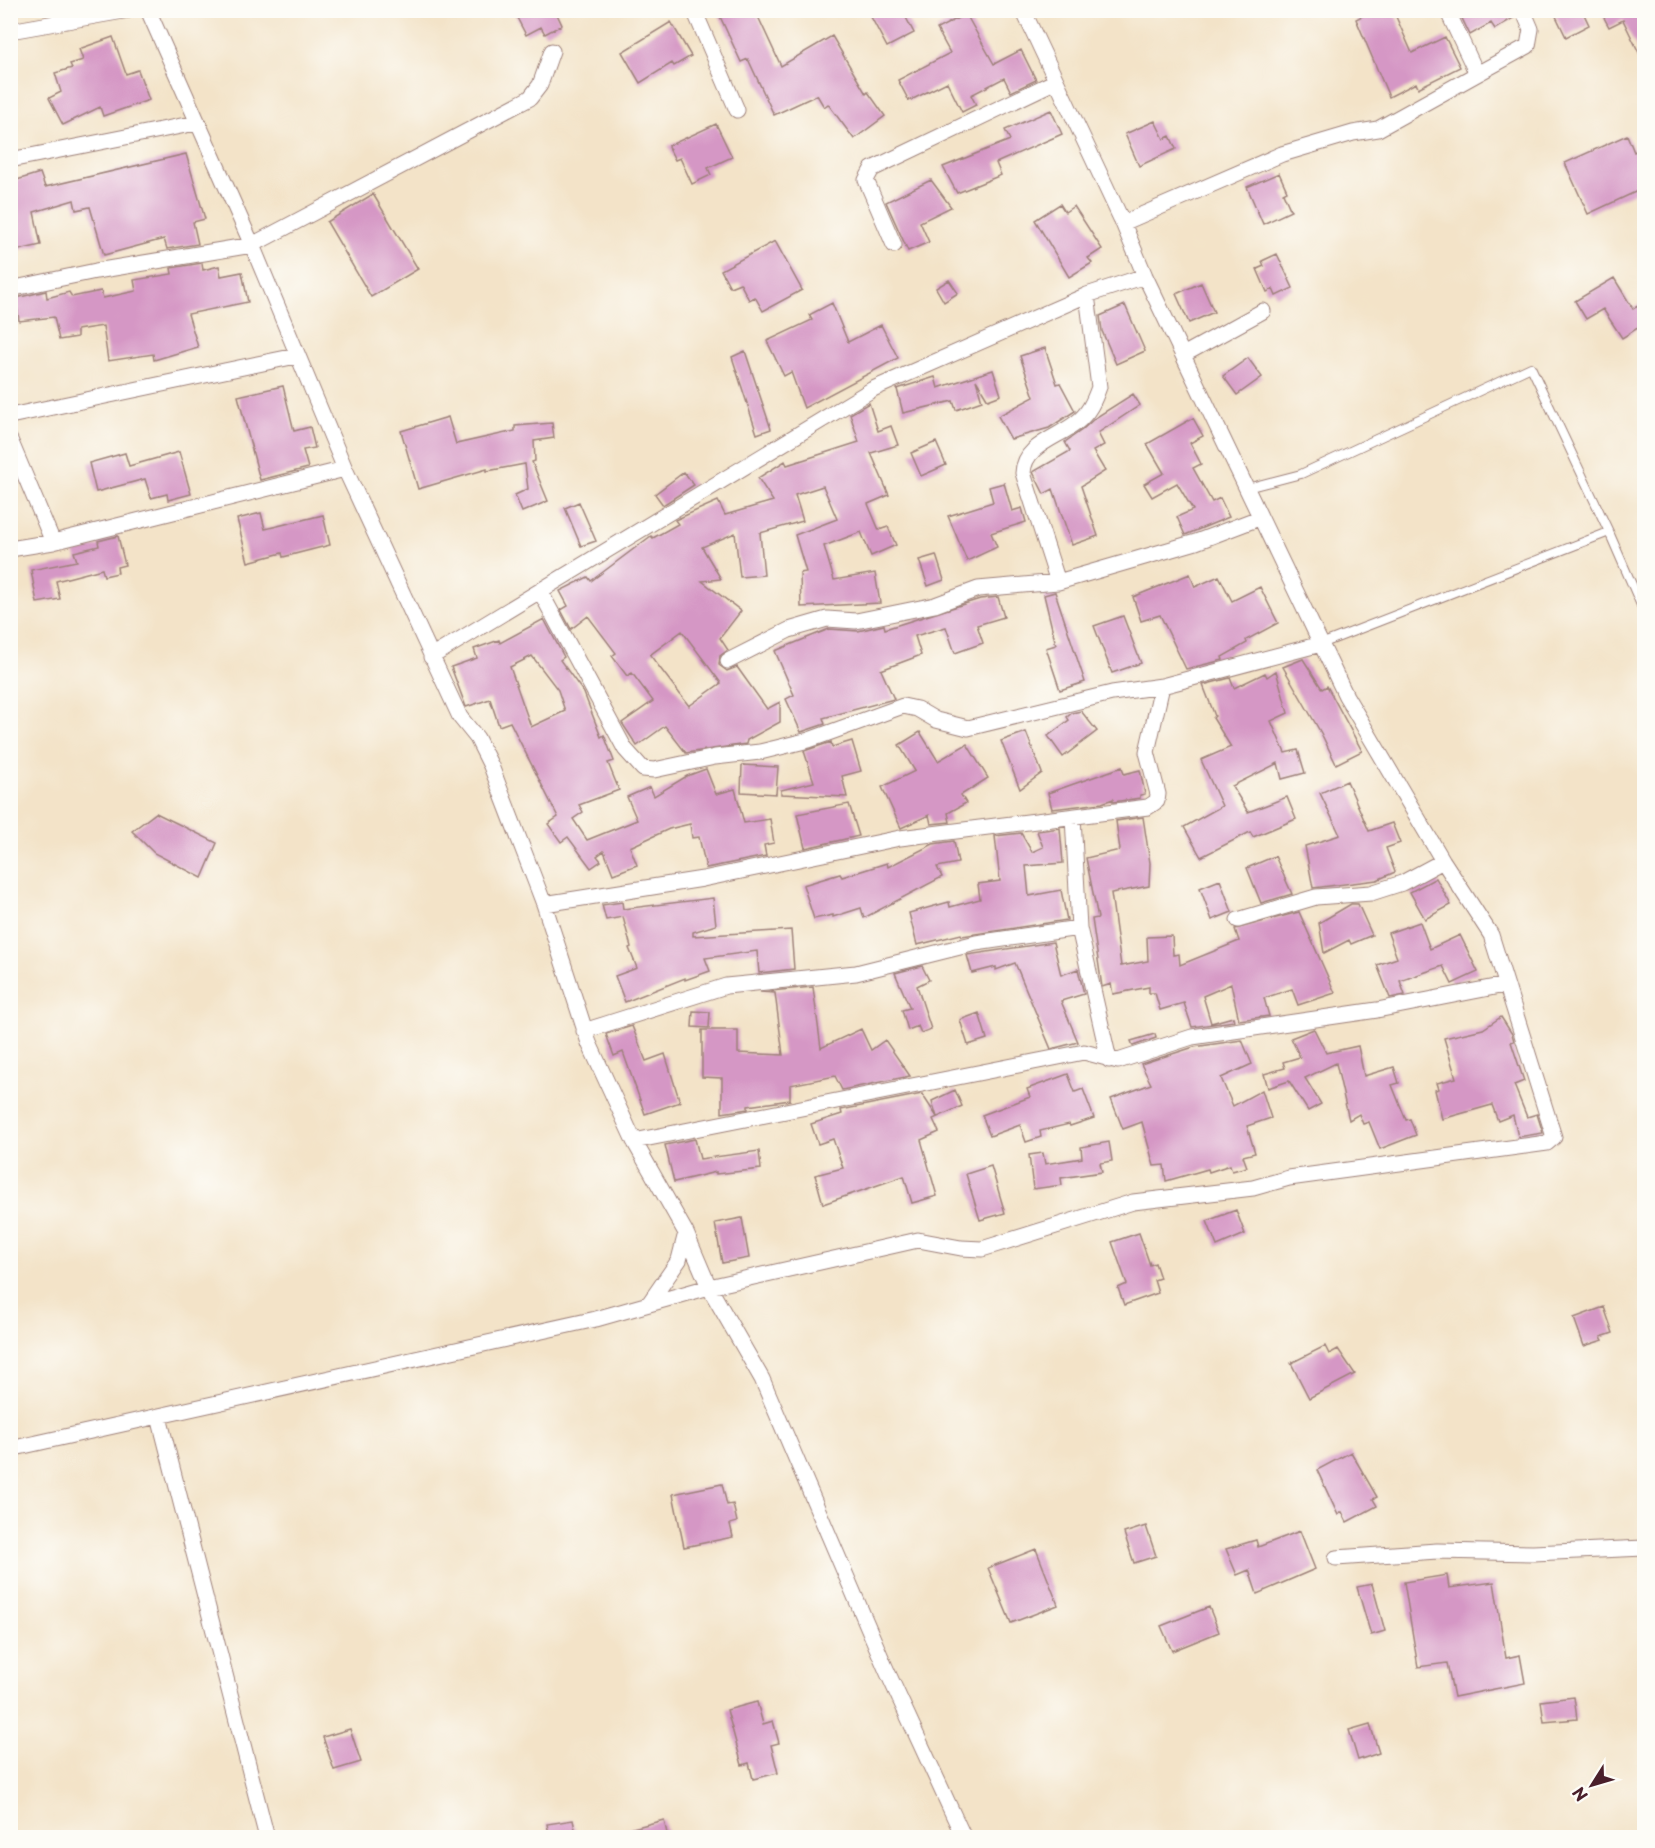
<svg xmlns="http://www.w3.org/2000/svg" width="1655" height="1848" viewBox="0 0 1655 1848" font-family="'Playpen Sans',sans-serif">
  <rect width="100%" height="100%" fill="#fdfcf7"/>
  <filter id="ink" filterUnits="userSpaceOnUse"><feTurbulence type="fractalNoise" baseFrequency=".0167" numOctaves="2"/><feDisplacementMap in="SourceGraphic" scale="12" xChannelSelector="R" yChannelSelector="G"/><feConvolveMatrix kernelMatrix="1 2 1 2 8 2 1 2 1" color-interpolation-filters="sRGB"/></filter>
  <filter id="wash" filterUnits="userSpaceOnUse"><feTurbulence type="fractalNoise" baseFrequency=".008" numOctaves="4" result="noise"/><feDisplacementMap in="SourceGraphic" scale="24" xChannelSelector="R" yChannelSelector="G"/><feGaussianBlur stdDeviation="1.35" result="paint"/><feColorMatrix in="noise" values="0 0 0 0 0 0 0 0 0 0 0 0 0 0 0 0 0 1.4 0 .05"/><feComposite in="paint" operator="in"/></filter>
  <g filter="url(#wash)">
    <rect width="100%" height="100%" fill="#f3e3c8"/>
    <g id="blocks">
      <path fill="#d597c5" fill-rule="evenodd" d="M513 10H555L562 25 545 34 541 27 526 35Z
        M717 10H755L781 66 832 36 866 94 868 92 885 116 854 139 828 104 824 107 817 95 774 115 748 59 741 62Z
        M878 10H902L914 33 887 47 870 15Z
        M1374 10H1393L1412 53 1445 37 1460 67 1418 88 1416 83 1389 97 1356 19Z
        M1458 10H1513L1515 17 1495 29 1491 23 1470 35Z
        M1553 10H1582L1589 25 1566 37Z
        M1600 10H1643L1640 12 1644 21V63L1623 20 1609 27Z
        M966 14 994 64 1021 50 1036 80 1011 92 1004 78 971 95 976 105 962 112 947 82 909 101 898 80 950 53 937 29Z
        M671 22 691 56 674 66 672 63 640 83 622 52Z
        M113 37 126 74 138 70 149 100 103 116 100 107 63 125 49 98 61 92 55 73 72 68 70 64 83 60 79 49Z
        M1051 110 1062 134 996 163 1001 175 957 193 943 167 1010 140 1005 130Z
        M1155 121 1164 139 1170 136 1176 149 1139 166 1125 134Z
        M716 124 732 157 708 168 711 175 692 184 680 158 675 160 668 146Z
        M1627 135 1634 152 1644 147V188L1588 214 1565 163Z
        M186 154 205 219 193 222 198 244 167 249 164 239 104 255 90 207 76 210 74 200 34 212 41 245 10 252V182L40 173 45 187Z
        M1279 173 1287 191 1283 193 1291 211 1263 224 1247 187Z
        M931 180 951 207 920 222 929 242 908 251 886 202Z
        M373 194 418 269 371 297 327 222Z
        M1060 204 1065 212 1074 206 1102 249 1088 258 1092 263 1069 277 1035 220Z
        M775 241 802 290 763 311 755 297 749 300 740 283 730 287 721 270Z
        M1277 254 1293 288 1276 296 1273 289 1267 292 1257 269 1264 266 1262 261Z
        M202 263 203 270 219 266 221 276 242 272 248 302 188 314 198 347 154 360 153 354 108 361 103 326 77 330V337L59 340 54 317 19 321 16 298 46 291 47 298 69 292 72 297 101 291 103 298 136 291 134 280 172 274 171 268Z
        M1614 278 1633 309 1644 302V324L1622 338 1603 309 1586 319 1575 301Z
        M949 280 958 293 944 302 936 288Z
        M1201 283 1214 312 1189 323 1176 294Z
        M832 303 848 342 881 325 898 358 804 408 791 372 784 376 767 341 812 320 809 315Z
        M1125 305 1145 351 1116 364 1102 331 1100 316Z
        M1045 348 1057 384 1060 383 1075 411 1049 428 1011 439 998 416 1034 397 1020 356Z
        M745 351 771 429 757 434 732 357Z
        M1248 358 1262 377 1237 395 1223 376Z
        M993 370 1001 395 988 400 976 380 982 401 956 410 953 401 903 413 897 389 935 377 938 388Z
        M283 386 294 431 310 427 315 448 303 450 308 468 260 480 238 396Z
        M1133 394 1140 405 1098 433 1104 445 1093 451 1105 471 1081 486 1098 536 1072 545 1053 489 1044 494 1033 472 1070 451 1065 442 1082 430 1095 418Z
        M869 403 878 431 891 426 898 445 871 453 889 495 868 504 879 530 888 527 896 545 871 556 861 532 824 546 834 580 875 573 880 603 801 607 800 573 806 572 795 535 837 519 823 486 795 495 803 521 760 533 764 575 740 577 735 533 702 547 721 579 702 581 741 611 720 638 728 650 720 656 719 665 727 671 737 667 767 709 780 702V722L747 740 746 744 686 753 665 726 637 746 622 723 653 701 632 673 627 676 612 656 616 653 588 616 571 629 561 610 568 606 560 591 588 577 591 581 651 536 653 538 678 524 675 520 718 501 725 515 773 501 758 478 785 461 787 465 859 442 850 414ZM682 631 721 683 689 706 650 655Z
        M448 417 456 444 515 431V426L552 423 554 438 534 441 535 461 532 462 548 501 522 512 515 495 528 489 525 464 487 471V469L418 489 401 431Z
        M1193 418 1203 436 1190 443 1201 464 1193 468 1212 502 1220 498 1229 517 1185 535 1177 517 1193 510 1177 483 1152 497 1144 484 1164 473 1147 444Z
        M936 442 946 465 921 476 911 453Z
        M179 452 191 494 168 500 167 494 151 498 145 479 96 492 89 463 125 453 129 466Z
        M684 472 694 485 663 505 655 494Z
        M1004 483 1012 511 1022 508 1026 522 991 533 997 547 967 561 948 516 993 502 989 487Z
        M579 502 596 541 581 546 565 508Z
        M261 513 265 529 323 515 330 545 283 557 282 553 248 562 237 519Z
        M118 536 125 565 117 567 118 573 104 576 102 569 56 581 60 599 37 603 31 570 77 561 74 552 99 546 98 541Z
        M936 555 944 580 928 586 919 560Z
        M1190 574 1195 587 1219 576 1232 601 1260 587 1278 623 1246 640 1247 643 1222 657 1223 660 1186 669 1160 615 1141 621 1133 597Z
        M1055 592 1085 682 1060 690 1046 648 1056 645 1044 595Z
        M998 597 1004 617 977 625 983 643 955 653 946 627 915 636 921 655 881 670 894 699 823 718 825 724 801 732 786 699 794 695 775 651 829 629 858 631 884 625 885 629 980 599Z
        M1123 616 1141 663 1112 673 1094 626Z
        M544 619 564 657 560 660 584 693 601 737 604 735 614 761 608 763 619 790 579 805 583 812 573 819 587 840 637 820 627 797 650 787 654 796 687 776 706 769 716 794 735 789 744 823 770 819 774 843 764 845 766 856 706 868 699 837 692 838 690 824 669 829 630 847 637 865 613 874 604 851 597 856 601 861 591 868 568 837 561 842 548 824 558 817 510 722 499 726 490 699 466 707 451 667 477 658 474 649 499 640 500 643ZM532 656 558 690 565 711 531 727 510 667Z
        M1303 659 1322 689 1327 686 1362 751 1336 764 1321 733 1283 667Z
        M1276 671 1288 713 1271 721 1285 753 1298 750 1305 773 1282 779 1278 763 1232 786 1248 812 1287 797 1296 819 1253 837 1250 832 1201 857 1184 827 1222 806 1201 760 1231 747 1213 718 1215 716 1203 685 1230 678 1234 688 1265 673 1267 677Z
        M1081 711 1097 731 1063 757 1048 736 1069 720 1067 717 1072 713Z
        M920 732 938 761 967 744 988 778 961 795 966 803 948 813 950 822 931 824 929 815 901 828 882 787 915 771 899 745Z
        M1026 732 1042 773 1020 789 1001 741Z
        M852 741 861 771 842 776 847 797 781 794V790L814 782 804 751 831 742 832 747Z
        M742 765 778 767 776 794 741 792Z
        M1122 767 1124 774 1140 770 1145 794 1140 795V798L1113 802V799L1102 803 1052 809 1048 793Z
        M1347 781 1369 831 1392 823 1400 843 1386 848 1395 872 1377 880 1313 888 1305 846 1340 835 1320 793Z
        M849 804 859 836 805 848 797 814Z
        M156 813 217 843 202 878 154 853 132 831Z
        M1143 817 1150 863 1149 886 1111 893 1121 966 1148 961 1147 937 1172 936 1173 955 1179 954 1180 965 1239 941 1235 929 1299 912 1335 993 1298 1005 1292 989 1264 998 1269 1016 1239 1020 1231 984 1203 996 1211 1023 1233 1017 1234 1021 1192 1027 1184 1003 1160 1010 1155 993H1149V987L1113 994 1111 984 1102 987 1092 919 1098 918 1086 858 1120 850 1116 821Z
        M1060 828 1063 863 1026 866 1029 896 1061 890 1067 920 962 936 961 934 917 945 909 913 949 902 950 907 980 899 978 884 1000 881 995 836 1021 833 1032 852 1043 847 1037 831Z
        M954 841 958 863 937 867 942 877 864 918 861 908 833 917V915L814 919 803 885 840 874 842 877 887 863 888 867 933 844Z
        M1275 856 1292 894 1261 903 1247 868Z
        M1436 878 1451 905 1425 919 1410 892Z
        M1220 880 1232 912 1212 920 1200 888Z
        M713 898 716 925 693 932V936L791 930 794 969 759 973 757 951 705 958 710 971 685 980V978L625 1002 615 976 637 968 629 948 631 947 623 917 606 920 602 905 622 902 623 909Z
        M1351 904H1358L1372 935 1351 944 1349 940 1324 953 1319 923Z
        M1420 922 1430 949 1460 935 1478 972 1452 984 1443 966 1400 981 1405 995 1390 998 1377 965 1397 958 1388 933Z
        M1053 942 1061 975 1078 969 1084 994 1061 1001 1078 1042 1051 1049 1015 963 996 970V967L972 973 967 955Z
        M922 966 929 980 917 986 931 1029 921 1033 918 1026 908 1030 902 1010 910 1008 895 973Z
        M813 987 821 1048 861 1029 871 1050 885 1040 910 1076 842 1090 835 1076 790 1085V1100L748 1106V1109L722 1113V1078L702 1077V1030H738V1053L783 1055 775 993 760 992Z
        M693 1011 710 1012 709 1028 692 1027Z
        M979 1013 987 1039 968 1045 960 1020Z
        M1501 1017 1512 1034 1514 1041 1511 1042 1524 1081 1514 1085 1527 1117 1537 1114 1543 1133 1518 1137 1513 1115 1498 1121 1492 1105 1442 1119 1435 1090 1439 1089 1437 1083 1456 1078 1444 1038 1483 1029Z
        M632 1026 646 1061 665 1054 680 1102 645 1114 623 1052 614 1056 606 1034Z
        M1314 1029 1326 1053 1358 1046 1364 1076 1394 1067 1399 1083 1392 1085 1406 1120 1410 1119 1416 1135 1380 1149 1369 1122 1363 1124 1359 1114 1349 1120 1336 1063 1305 1078 1321 1104 1308 1111 1289 1081 1268 1088 1264 1074 1285 1068 1283 1062 1300 1057 1291 1038Z
        M1155 1034 1156 1038 1133 1046 1131 1041Z
        M1242 1040 1252 1064 1221 1078 1233 1106 1262 1090 1271 1118 1247 1126 1255 1153 1243 1156 1247 1167 1232 1171 1230 1165 1209 1172 1208 1169 1166 1181 1164 1165 1154 1166 1142 1122 1123 1129 1111 1099 1151 1084 1141 1064 1194 1047Z
        M1068 1074 1075 1092 1083 1089 1094 1118 1070 1126 1069 1124 1040 1131 1041 1137 1026 1142 1020 1125 990 1136 982 1115 1030 1097 1027 1089Z
        M955 1090 962 1106 933 1119 939 1132 921 1140 937 1196 912 1203 904 1176 823 1204 815 1175 843 1168 833 1139 818 1144 811 1124 842 1114 841 1110 922 1094 937 1117 932 1101Z
        M695 1139 700 1159 759 1151 761 1169 716 1174V1172L674 1182 665 1145Z
        M1109 1142 1112 1161 1100 1163 1102 1172 1061 1178 1062 1185 1033 1189 1029 1155 1043 1153 1045 1164 1082 1158 1081 1147Z
        M991 1166 1005 1213 980 1220 966 1174Z
        M1236 1210 1245 1234 1217 1246 1207 1221Z
        M742 1218 749 1258 722 1263 715 1223Z
        M1139 1233 1150 1265 1155 1263 1160 1278 1154 1280 1158 1293 1124 1305 1118 1288 1127 1284 1112 1242Z
        M1604 1307 1613 1333 1601 1337 1603 1340 1584 1346 1574 1318Z
        M1325 1346 1329 1354 1338 1349 1355 1374 1309 1398 1291 1363Z
        M1351 1452 1377 1497 1373 1499 1377 1506 1347 1522 1342 1512 1338 1515 1317 1470Z
        M722 1484 727 1505 733 1504 737 1522 730 1524 733 1537 684 1547 673 1494Z
        M1146 1526 1156 1556 1134 1563 1124 1533Z
        M1300 1531 1315 1569 1257 1594 1249 1570 1237 1575 1226 1549 1256 1540 1258 1547Z
        M1036 1549 1058 1605 1011 1623 988 1568Z
        M1447 1575 1449 1588 1494 1582 1506 1658 1520 1655 1525 1683 1454 1697 1447 1663 1418 1667 1404 1582Z
        M1372 1584 1385 1631 1371 1635 1357 1587Z
        M1209 1607 1219 1632 1172 1651 1161 1626Z
        M1574 1697 1577 1719 1544 1722 1541 1701Z
        M757 1702 763 1724 773 1721 779 1743 771 1745 778 1773 753 1779 749 1763 742 1765 727 1710Z
        M1370 1724 1379 1753 1358 1760 1349 1730Z
        M350 1729 361 1762 334 1770 323 1737Z
        M573 1820 577 1838H550L547 1824Z
        M664 1820 668 1838H617V1832Z"/>
    </g>
  </g>
  <g filter="url(#ink)">
    <use href="#blocks" fill-opacity="0" stroke="#9e817a" stroke-width="1.5"/>
    <g fill="none" stroke-linecap="round" stroke-linejoin="round">
      <g stroke="#9e817a" stroke-width="10">
        <path id="service" d="M1247 488 1301 474 1531 367 1609 532
          M1321 644 1609 532 1644 612"/>
      </g>
      <g stroke="#9e817a" stroke-width="17">
        <path id="minor" d="M148 10 252 245 345 469 460 717 477 738 491 766 544 904 589 1043 634 1141 686 1233 709 1287 762 1379 886 1669 964 1838
          M694 10 737 110
          M10 31 129 10
          M1477 74 1528 46 1531 29 1523 10
          M10 160 196 123
          M1123 223 1282 154 1353 133 1378 129 1477 74 1447 10
          M894 245 866 180 872 169 1056 81
          M10 289 96 271 252 245 530 98 540 85 552 51
          M1183 355 1263 311
          M10 416 296 356
          M10 440 53 542
          M10 549 53 542 345 469
          M1058 582 1023 473C1024 445 1057 438 1076 423 1089 413 1094 401 1099 387L1087 295
          M540 591 625 749 643 769 654 770 715 757 760 752 809 740 903 706 917 709 936 720 968 728 1112 693 1162 686
          M431 657 873 389 1087 295 1145 276
          M728 661 789 630 827 619 856 621 935 605 978 589 1058 582 1196 542 1259 518
          M1073 817 1079 928 1109 1060
          M544 904 703 879 900 838 1148 807 1157 801 1158 794 1147 752 1162 686 1321 644
          M1238 920 1316 897 1371 893 1402 883 1443 861
          M584 1031 726 986 856 973 976 943 1079 928
          M634 1141 1084 1052 1118 1061 1192 1037 1377 1010 1505 985
          M650 1302 679 1260 686 1233
          M159 1417 267 1838
          M10 1449 596 1319 709 1287 918 1240 961 1248 982 1249 1133 1202 1253 1188 1289 1178 1547 1143 1554 1137 1491 935 1443 861 1346 696 1145 276 1123 223 1023 10
          M1336 1558 1437 1551 1533 1553 1644 1548"/>
      </g>
      <use href="#service" stroke="#fff" stroke-width="8"/>
      <use href="#minor" stroke="#fff" stroke-width="15"/>
    </g>
  </g>
  <rect width="1655" height="1848" fill="none" stroke="#fdfcf7" stroke-width="36"/>
  <g transform="translate(1592 1785) rotate(233)" stroke="#fdfcf7" stroke-width="4.5" paint-order="stroke">
  <path d="M0-4.5L10 22L0 15L-10 22Z" fill="#4a1f2b"/>
  <text y="-9" font-size="16" font-weight="bold" text-anchor="middle" fill="#4a1f2b">N</text>
  </g>
</svg>
